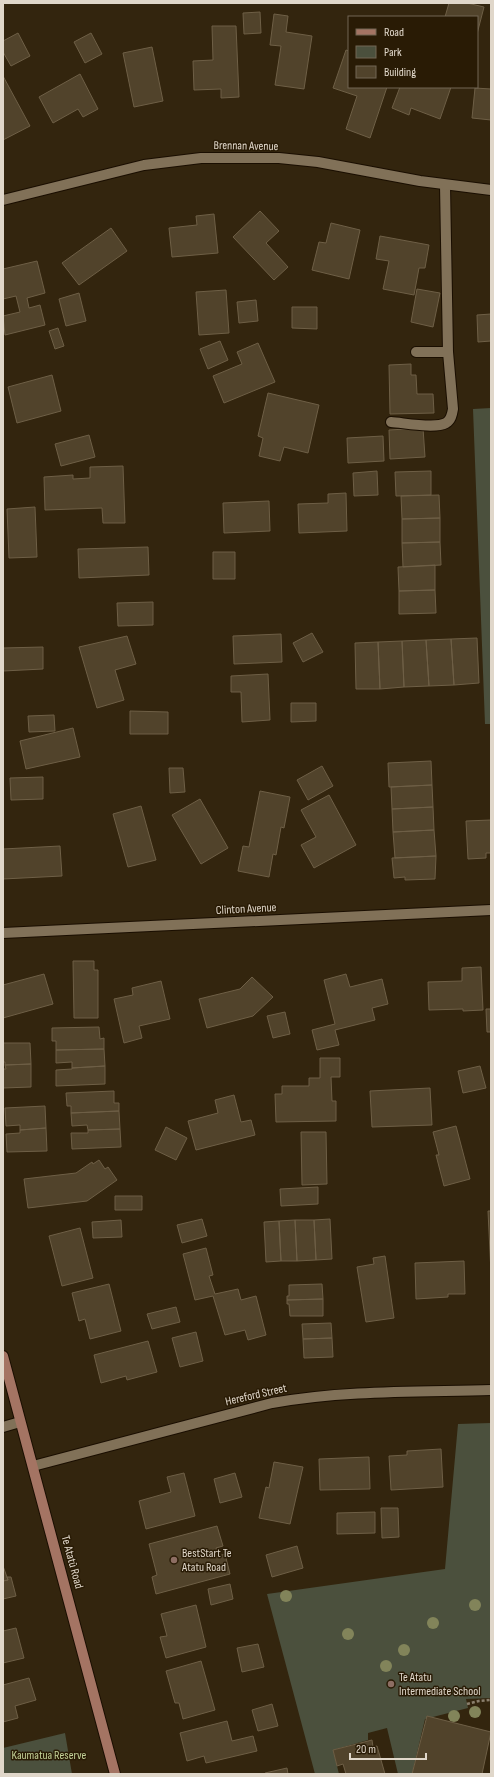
<svg xmlns="http://www.w3.org/2000/svg" width="494" height="1777" viewBox="0 0 494 1777" font-family="'Sofia Sans Condensed',sans-serif">
  <rect width="100%" height="100%" fill="#33250e"/>
  <path fill="#4b503d" d="M491 408V724H485L473 409Z
    M491 1423V1698L466 1699 468 1708 425 1719 412 1774H398L387 1728 368 1733V1740L333 1750 339 1774H315L267 1594 445 1569 458 1424Z
    M65 1733 72 1774H3V1748Z"/>
  <path fill="#51432b" stroke="#6e5f46" d="M449 3H467L484 7 477 34V17H445Z
    M260 12 261 33 244 34 243 13Z
    M274 14 288 16 286 32 312 36 304 89 275 85 281 46 270 45Z
    M212 26H236L239 97 221 98V89L194 90 193 61 213 60Z
    M18 33 30 56 11 66 3 52V41Z
    M91 33 102 54 85 63 74 42Z
    M152 47 163 101 134 107 123 53Z
    M346 50 349 51V87H387L370 138 346 129 357 96 333 88Z
    M80 74 98 109 83 117 78 109 53 123 39 97Z
    M3 76 30 126 3 140Z
    M400 87H451L440 119 411 108 409 115 392 108Z
    M475 88 491 89V120L472 118Z
    M260 211 279 231 266 243 288 267 274 280 233 237Z
    M214 214 218 253 172 257 169 228 197 225 196 216Z
    M331 223 360 230 349 279 312 270 319 242 326 243Z
    M111 228 127 251 79 285 62 263Z
    M380 236 429 245 425 268H419L414 295 383 289 389 261 376 259Z
    M37 261 45 293 27 298 29 308 40 305 45 325 5 335 3 316 20 312 16 296 3 299V269Z
    M417 289 440 293 433 327 411 322Z
    M226 290 229 333 199 335 196 292Z
    M79 293 86 321 66 326 59 299Z
    M256 300 258 321 239 323 237 302Z
    M292 307H317V329L292 328Z
    M491 314V341L478 342 477 315Z
    M58 328 64 346 55 349 49 331Z
    M220 341 228 360 208 369 200 349Z
    M258 343 275 382 224 403 213 376 242 364 237 352Z
    M411 364V375H416L417 394H433L434 413 390 414 389 365Z
    M52 375 61 411 17 423 8 387Z
    M268 393 319 405 308 453 284 447 280 461 259 456 263 438 258 436Z
    M423 428 425 457 390 459 389 430Z
    M89 435 95 457 61 466 55 444Z
    M383 436 384 461 348 463 347 438Z
    M123 466 125 523H103L102 508 45 510 44 477 73 475V479L90 478V467Z
    M377 471 378 495 354 496 353 473Z
    M431 471V495L396 496 395 472Z
    M346 493 347 531 299 533 298 504 328 503V494Z
    M439 495 440 518 402 519 401 496Z
    M269 501 270 531 224 533 223 503Z
    M35 507 37 557 9 558 7 509Z
    M440 518V542L402 543V519Z
    M440 542 441 565 403 567 402 543Z
    M148 547 149 575 79 578 78 549Z
    M213 552H235V579H213Z
    M435 565V590L399 591 398 567Z
    M435 590 436 613 399 614V591Z
    M153 602V625L118 626 117 603Z
    M312 633 323 652 303 662 293 643Z
    M281 634 282 662 234 664 233 636Z
    M127 636 136 664 115 670 124 700 97 708 79 647Z
    M477 638 479 683 454 685 451 639Z
    M451 639 454 685 429 686 426 640Z
    M426 640 429 686 404 687 402 641Z
    M402 641 404 687 380 689 378 642Z
    M378 642 380 689H356L355 643Z
    M43 647V669L3 671V648Z
    M268 674 270 720 242 722 241 692H231V676Z
    M291 703H316V721L291 722Z
    M130 711 168 712V734H130Z
    M54 715 55 731 29 732 28 716Z
    M73 728 80 757 26 769 20 741Z
    M431 761 432 785 389 787 388 763Z
    M322 766 333 786 308 800 297 780Z
    M169 768H183L185 792 170 793Z
    M43 777V799L11 800 10 778Z
    M432 785 433 807 392 809 391 787Z
    M260 791 290 797 284 828 281 827 276 855 273 854 269 877 238 871 243 846 249 847Z
    M329 795 356 845 314 868 301 845 316 837 301 810Z
    M200 799 228 848 201 864 172 815Z
    M141 806 156 860 128 867 113 814Z
    M433 807 434 830 393 832 392 809Z
    M491 820V853H486V858L468 859 466 821Z
    M434 830 436 856 395 858 393 832Z
    M60 846 62 876 3 879V849Z
    M436 856 435 879 405 880V877L394 878 392 858Z
    M73 961H94V970H98V1018H74Z
    M481 967 483 1010 463 1011V1009L429 1010 428 982 462 981V968Z
    M44 974 53 1004 3 1018V985Z
    M346 974 350 987 382 979 388 1004 372 1008 375 1020 335 1030 339 1045 317 1050 312 1030 335 1024 324 980Z
    M252 977 273 997 253 1016 207 1028 199 999 240 989Z
    M161 981 170 1019 139 1026 142 1038 124 1043 114 999 133 995 132 988Z
    M486 1009H491V1032H487Z
    M285 1012 290 1034 273 1038 267 1016Z
    M99 1027 100 1039 104 1038V1049L56 1050V1041H52V1028Z
    M3 1043H30L31 1064 5 1065V1062H3Z
    M104 1049 105 1066 72 1068V1062L56 1063V1050Z
    M320 1058H340V1077H331L332 1101H336V1121L276 1122 275 1094H282V1086H309V1078H320Z
    M31 1064V1087L3 1088V1069H6L5 1065Z
    M105 1066V1084L56 1086V1070L72 1069V1068Z
    M480 1066 486 1088 463 1093 458 1071Z
    M430 1088 432 1125 372 1127 370 1091Z
    M114 1091V1103H119V1111L71 1113V1106H67L66 1093Z
    M234 1095 241 1122 251 1120 255 1135 196 1150 188 1121 218 1113 215 1100Z
    M45 1106 46 1128 20 1130V1125L6 1126 5 1108Z
    M119 1111 120 1129 88 1130 87 1125 72 1126 71 1113Z
    M456 1126 470 1179 444 1186 436 1155H439L433 1132Z
    M166 1127 187 1138 176 1160 155 1150Z
    M46 1128 47 1151 7 1152 6 1134 20 1133V1130Z
    M120 1129 121 1147 72 1149 71 1133H88V1130Z
    M301 1132H326L327 1184 302 1185Z
    M99 1160 105 1169 108 1167 117 1180 87 1201 28 1208 24 1179 76 1173 92 1162 93 1164Z
    M318 1187V1204L281 1206 280 1189Z
    M115 1196H142V1210H115Z
    M488 1211H491V1273Z
    M202 1219 207 1236 182 1243 177 1225Z
    M330 1219 332 1259 316 1260 314 1220Z
    M121 1220 122 1237 93 1238 92 1222Z
    M295 1220 297 1261H281L279 1221Z
    M295 1220H314L316 1260 297 1261Z
    M279 1221 281 1261 266 1262 264 1222Z
    M80 1228 93 1278 62 1286 49 1236Z
    M206 1248 213 1275 209 1276 215 1294 238 1289 241 1300 256 1296 266 1335 248 1340 245 1330 225 1335 213 1296 195 1300 183 1254Z
    M385 1256 394 1318 366 1322 357 1267 374 1264 373 1258Z
    M464 1261 465 1294H448V1297L416 1299 415 1263Z
    M109 1284 121 1331 90 1339 85 1319 79 1321 72 1293Z
    M322 1284 323 1299 287 1300V1296H289V1285Z
    M323 1299V1316H290L289 1304H287V1300Z
    M176 1307 180 1322 152 1329 147 1314Z
    M331 1323 332 1338 303 1339 302 1324Z
    M196 1332 203 1361 180 1367 172 1338Z
    M332 1338 333 1357 304 1358 303 1339Z
    M148 1341 157 1372 127 1380 126 1376 101 1383 94 1355Z
    M441 1449 443 1487 391 1490 389 1456 407 1455V1451Z
    M369 1457 370 1489 320 1490 319 1459Z
    M274 1462 303 1467 290 1524 259 1518 266 1487 269 1488Z
    M184 1473 195 1516 146 1529 139 1501 171 1492 167 1477Z
    M235 1473 242 1497 220 1503 214 1479Z
    M381 1508H398L399 1537 382 1538Z
    M375 1512V1533L337 1534V1513Z
    M217 1526 223 1546 216 1548 219 1556 225 1554 230 1574 156 1594 152 1577 157 1575 149 1544Z
    M297 1546 303 1568 272 1577 266 1555Z
    M3 1566 8 1580 3 1581Z
    M7 1577H11L16 1596 3 1599V1581L8 1580Z
    M230 1584 233 1599 211 1605 208 1589Z
    M196 1605 206 1647 166 1658 160 1637 167 1636 161 1614Z
    M16 1628 24 1658 3 1663V1631Z
    M258 1644 264 1667 242 1672 237 1648Z
    M201 1661 215 1710 183 1719 179 1703H175L166 1671Z
    M29 1678 36 1700 15 1706 18 1718 3 1722V1685Z
    M272 1704 278 1726 258 1731 252 1710Z
    M427 1716 491 1732 482 1774H412Z
    M227 1721 232 1741 253 1736 257 1751 206 1763 204 1756 187 1761 180 1733Z
    M372 1740 373 1747 377 1746 385 1774H346L343 1764 337 1766 333 1750Z
    M287 1768 288 1774H265V1773Z"/>
  <g fill="none" stroke-linecap="round" stroke-linejoin="round">
    <g stroke="#1a0e00" stroke-width="12">
      <path id="service" d="M416 352H448L445 185
        M391 422C405 423 435 429 446 423 451 420 452 415 453 409L448 352"/>
    </g>
    <g stroke="#1a0e00" stroke-width="12">
      <path id="minor" d="M3 200 144 165 201 158H279L318 162 420 181 491 190
        M3 933 491 910
        M3 1427 20 1422
        M33 1466 272 1403C344 1390 418 1392 491 1390"/>
    </g>
    <g stroke="#1a0e00" stroke-width="12">
      <path id="secondary" d="M3 1356 115 1774"/>
    </g>
    <path stroke="#8b7f6d" stroke-width="2.5" stroke-dasharray="3 2" stroke-linecap="butt" d="M467 1704 479 1701 491 1700"/>
    <use href="#service" stroke="#817158" stroke-width="10"/>
    <use href="#minor" stroke="#817158" stroke-width="10"/>
    <use href="#secondary" stroke="#a47463" stroke-width="10"/>
  </g>
  <g fill="#82845a">
    <circle cx="286" cy="1596" r="6"/>
    <circle cx="475" cy="1605" r="6"/>
    <circle cx="433" cy="1623" r="6"/>
    <circle cx="348" cy="1634" r="6"/>
    <circle cx="404" cy="1650" r="6"/>
    <circle cx="386" cy="1666" r="6"/>
    <circle cx="475" cy="1712" r="6"/>
    <circle cx="454" cy="1716" r="6"/>
  </g>
  <g fill="#8d6e63" stroke="#291b05" stroke-width="1.5">
    <circle cx="174" cy="1560" r="4"/>
    <circle cx="391" cy="1684" r="4"/>
  </g>
  <g text-anchor="middle" dominant-baseline="central" stroke-width="3" stroke-linejoin="round" paint-order="stroke">
    <g font-size="12" fill="#e0d7ca" stroke="#291b05">
      <text transform="translate(246 146) rotate(1)">Brennan Avenue</text>
      <text transform="translate(246 909) rotate(-3)">Clinton Avenue</text>
      <text transform="translate(256 1395) rotate(-13)">Hereford Street</text>
      <text transform="translate(72 1562) rotate(75)">Te Atatū Road</text>
    </g>
    <g font-size="12" fill="#e0d7ca" stroke="#291b05" text-anchor="start">
      <text x="182" y="1553">BestStart Te<tspan x="182" dy="14">Atatu Road</tspan></text>
      <text x="399" y="1677">Te Atatu<tspan x="399" dy="14">Intermediate School</tspan></text>
    </g>
    <g font-size="12" fill="#c3d298" stroke="#291b05">
      <text x="49" y="1755">Kaumatua Reserve</text>
    </g>
  </g>
  <rect width="494" height="1777" fill="none" stroke="#e0d7ca" stroke-width="8"/>
  <rect x="348" y="16" width="130" height="72" fill="#291b05" stroke="#726654"/>
  <rect x="356" y="29" width="20" height="6" fill="#a47463" stroke="#726654"/>
  <text x="384" y="36" font-size="12" fill="#e0d7ca">Road</text>
  <rect x="356" y="46" width="20" height="12" fill="#4b503d" stroke="#726654"/>
  <text x="384" y="56" font-size="12" fill="#e0d7ca">Park</text>
  <rect x="356" y="66" width="20" height="12" fill="#51432b" stroke="#726654"/>
  <text x="384" y="76" font-size="12" fill="#e0d7ca">Building</text>
  <path d="M350 1753v6h76v-6" fill="none" stroke="#e0d7ca" stroke-width="2"/>
  <text x="356" y="1753" font-size="12" fill="#e0d7ca" stroke="#291b05" stroke-width="3" paint-order="stroke">20 m</text>
</svg>
